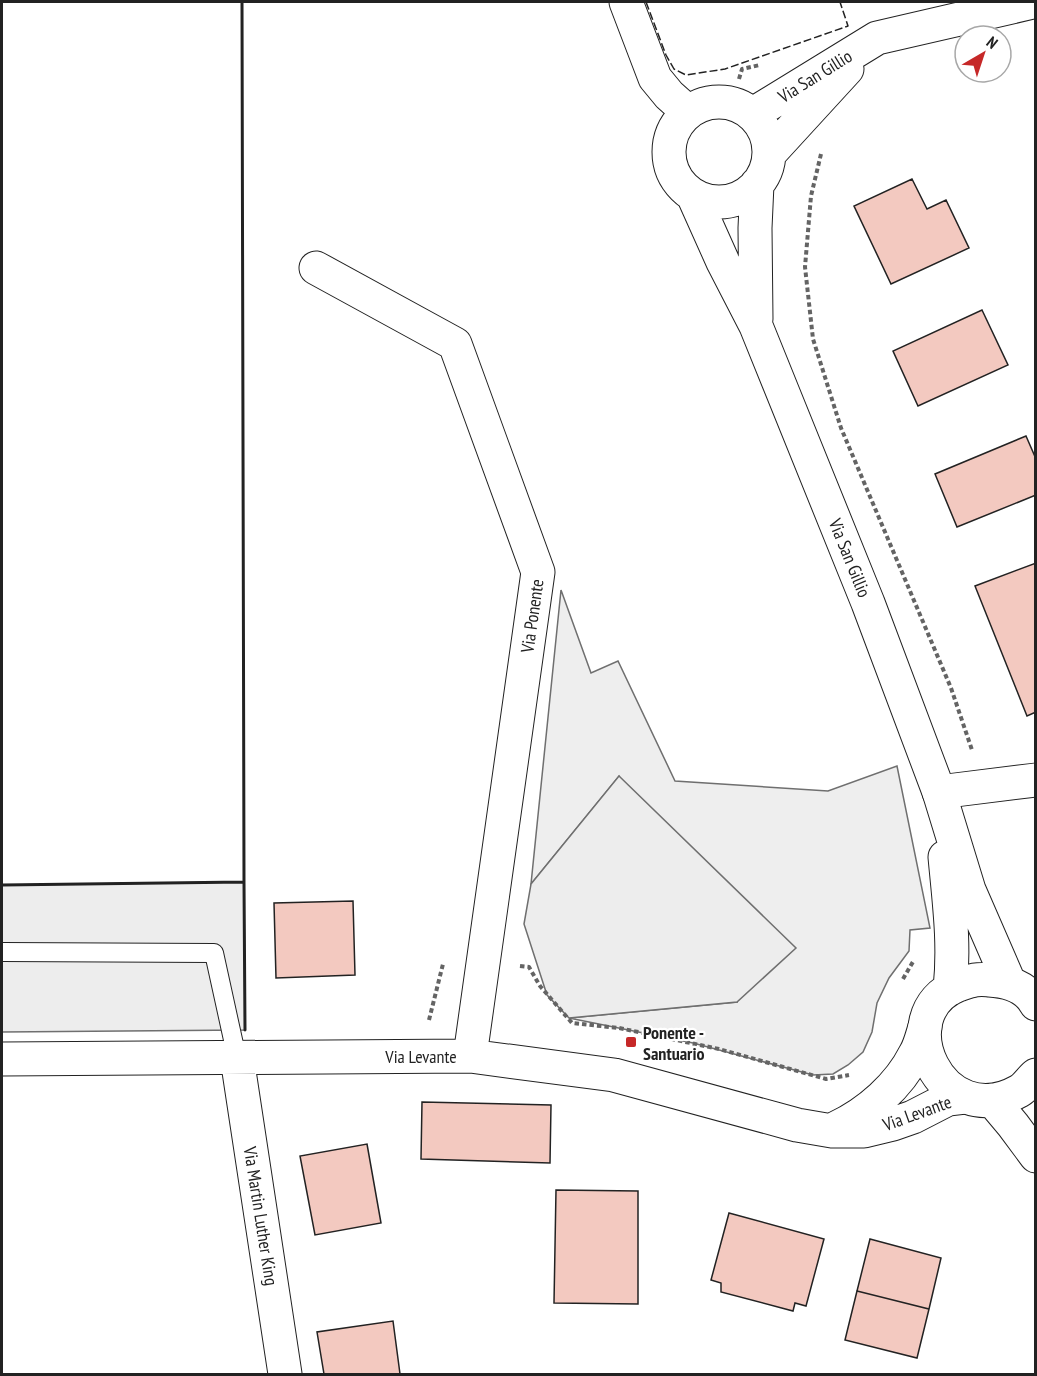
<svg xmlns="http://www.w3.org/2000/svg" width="1037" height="1376" viewBox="0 0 1037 1376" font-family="'PT Sans Narrow',sans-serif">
  <rect width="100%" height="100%" fill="#fff"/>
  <path fill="#eee" stroke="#6f6f6f" stroke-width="1.5" d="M561 590 591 673 618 661 675 781 828 791 897 766 930 928 910 930 909 951 889 978 877 1003 872 1032 863 1052 848 1065 833 1074 813 1075 693 1043 569 1018 737 1002 619 776 531 884Z"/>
  <path fill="#ededed" stroke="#6f6f6f" stroke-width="1.5" d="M619 776 796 948 737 1002 569 1018 547 995 524 924 531 884Z
    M244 882 245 1030 2 1032V885Z"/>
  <path fill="#f3c9c0" stroke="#222" stroke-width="1.5" d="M912 179 927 209 946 200 969 248 891 284 854 206Z
    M982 310 1008 365 918 406 893 351Z
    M1026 436 1036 459V495L957 527 935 474Z
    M1036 563V712L1027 716 975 586Z
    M353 901 355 975 276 978 274 903Z
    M422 1102 551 1105 550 1163 421 1159Z
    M367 1144 381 1223 315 1235 300 1156Z
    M556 1190 638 1191V1304L554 1303Z
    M729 1213 824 1239 806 1306 795 1303 793 1311 721 1292V1283L711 1280Z
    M870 1239 941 1258 929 1309 857 1291Z
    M857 1291 929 1309 917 1358 845 1340Z
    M393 1321 400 1374H324L317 1332Z"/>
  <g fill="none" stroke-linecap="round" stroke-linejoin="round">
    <g stroke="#222" stroke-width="20">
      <path id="lane" d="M2 952 214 953 237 1058"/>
    </g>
    <g stroke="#222" stroke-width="35">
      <path id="street" d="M626 2 655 78 669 95 688 112
        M316 268 455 344 538 572 470 1056
        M939 792 1036 780
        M237 1058 285 1374
        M2 1059 470 1056 614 1075 797 1125 832 1131H864L893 1124 913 1117 948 1099 965 1097
        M836 1128C868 1113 899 1086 915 1054 920 1046 922 1036 925 1027"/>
    </g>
    <g stroke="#222" stroke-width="35">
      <path id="secondary" d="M669 152a50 50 0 1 1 100 0a50 50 0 1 1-100 0Z
        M753 114 877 38 1033 2
        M770 153 847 69
        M693 195 723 262 756 326 868 603 939 792 969 890 1009 982
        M756 319 755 228 757 184
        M945 857C949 901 955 944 950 989
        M1036 1004C1027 987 1007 981 989 980 977 978 970 981 958 985 886 1014 941 1135 1019 1091 1025 1088 1030 1080 1036 1075
        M992 1100 1013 1125 1036 1156"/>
    </g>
    <path stroke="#646464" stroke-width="4" stroke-dasharray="4.5 3" stroke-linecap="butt" d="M739 79 742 69 760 65
      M821 154 811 196 805 267 813 339 841 428 951 688 972 750
      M520 966 529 967 540 986 572 1023 619 1028 719 1049 826 1079 849 1075
      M903 979 914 960
      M429 1020 443 964"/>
    <use href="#lane" stroke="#fff" stroke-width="18"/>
    <use href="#street" stroke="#fff" stroke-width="33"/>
    <use href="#secondary" stroke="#fff" stroke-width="33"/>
    <path stroke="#222" stroke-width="1.5" stroke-dasharray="8 3" stroke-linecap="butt" d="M646 2 666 55 674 69 686 75 725 69 848 26 840 2"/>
    <path stroke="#222" stroke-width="3" d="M242 2 244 882
      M2 885 244 882 245 1030"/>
  </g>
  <rect fill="#c62828" stroke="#fff" stroke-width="2" x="625" y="1036" width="12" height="12" rx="3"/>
  <g text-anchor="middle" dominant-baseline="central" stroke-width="4.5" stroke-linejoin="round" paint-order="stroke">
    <g font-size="18" fill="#222" stroke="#fff">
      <text transform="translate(815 76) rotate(-32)">Via San Gillio</text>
      <text transform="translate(850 558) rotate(68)">Via San Gillio</text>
      <text transform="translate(532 616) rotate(-82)">Via Ponente</text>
      <text x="421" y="1056">Via Levante</text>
      <text transform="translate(917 1113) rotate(-20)">Via Levante</text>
      <text transform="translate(261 1216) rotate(81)">Via Martin Luther King</text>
    </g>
    <g font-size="18" font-weight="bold" fill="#222" stroke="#fff" text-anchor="start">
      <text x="643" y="1032">Ponente -<tspan x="643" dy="21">Santuario</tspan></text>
    </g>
  </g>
  <rect width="1037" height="1376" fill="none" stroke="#222222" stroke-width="6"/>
  <g transform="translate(983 54) rotate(39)"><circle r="28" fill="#ffffff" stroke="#a7a7a7" stroke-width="1.5"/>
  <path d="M0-4.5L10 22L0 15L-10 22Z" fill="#c62828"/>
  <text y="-9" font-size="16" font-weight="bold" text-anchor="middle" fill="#222222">N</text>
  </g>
</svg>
